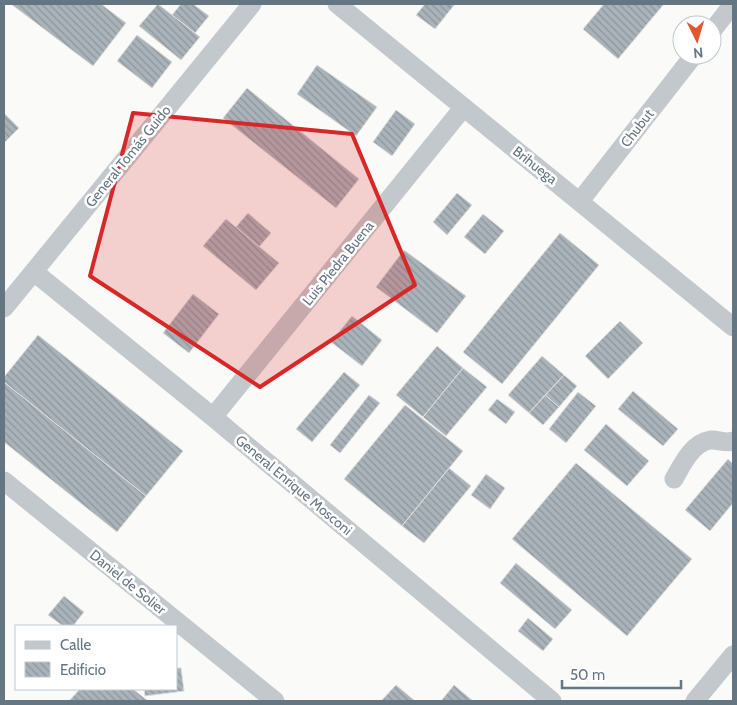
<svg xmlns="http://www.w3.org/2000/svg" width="737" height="705" viewBox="0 0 737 705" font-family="Cabin,sans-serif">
  <defs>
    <pattern id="building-back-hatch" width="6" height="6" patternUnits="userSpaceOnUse" patternTransform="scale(1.25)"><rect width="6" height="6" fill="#aab3b9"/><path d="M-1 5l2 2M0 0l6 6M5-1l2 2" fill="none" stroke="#8e969c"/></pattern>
  </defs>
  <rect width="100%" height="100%" fill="#fafaf8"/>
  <path fill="url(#building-back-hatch)" stroke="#dcdcda" d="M11 4H101L126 23 93 66Z
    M158 4 200 37 181 60 139 26Z
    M181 4H193L209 16 195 33 172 15Z
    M425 4H455L435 29 416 15Z
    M604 4H664L618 59 583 29Z
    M137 35 172 62 152 88 117 61Z
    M317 65 377 107 356 136 297 94Z
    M247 88 359 179 336 208 223 118Z
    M396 110 415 124 392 156 373 142Z
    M4 113 19 128 5 142 4 141Z
    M457 193 472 205 447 235 433 222Z
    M248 213 271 233 259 247 236 227Z
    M483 214 504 231 485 254 464 237Z
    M226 219 279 263 256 290 203 246Z
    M560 233 599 265 502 384 463 352Z
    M404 250 466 296 437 333 376 287Z
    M193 294 219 314 189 353 163 333Z
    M352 316 382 340 362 366 331 342Z
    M620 321 643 343 608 379 585 356Z
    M38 335 183 451 146 496 4 382V377Z
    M437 346 463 368 423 417 396 395Z
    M542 356 564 375 529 413 508 395Z
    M463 368 487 387 446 436 423 417Z
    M344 372 360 385 312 442 296 429Z
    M564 375 577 386 559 407 545 395Z
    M4 382 146 496 117 532 4 442Z
    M633 391 678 429 663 446 618 409Z
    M578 392 596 406 566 443 549 429Z
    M369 395 380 403 340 453 330 445Z
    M545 395 559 407 543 425 529 413Z
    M497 399 515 412 506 424 488 410Z
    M405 405 463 451 402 526 344 479Z
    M606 424 649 461 627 486 584 450Z
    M728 459 733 464V503L710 531 685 510Z
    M576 463 692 559 627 636 512 539Z
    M449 468 471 486 424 543 402 526Z
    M486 474 505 488 490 509 471 495Z
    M516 563 572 610 555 629 500 583Z
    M64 596 84 612 73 626H63L48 615Z
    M528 618 553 639 543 651 518 631Z
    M176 668H181L184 691 145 696 144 689H176Z
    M396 685 415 701H381Z
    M454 685 473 701H441Z
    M80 689H133L148 701H69Z"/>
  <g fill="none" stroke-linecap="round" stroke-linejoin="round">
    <path stroke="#c3c8cc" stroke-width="19" d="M337 4C468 112 602 219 733 327
      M712 31 733 4
      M580 201 694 55
      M34 272 213 417 552 701
      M4 308 252 4
      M213 417 463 108
      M674 479C682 465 692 443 710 440 718 439 725 444 733 441
      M4 481 275 701
      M695 701 733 655"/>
  </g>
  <path fill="#d62828" fill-opacity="0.2" stroke="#d62828" stroke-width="4" stroke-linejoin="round" d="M133 113 352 134 415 285 260 387 90 276Z"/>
  <g text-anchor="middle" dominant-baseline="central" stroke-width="5" stroke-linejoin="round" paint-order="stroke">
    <g font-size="14" fill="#657683" stroke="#fff">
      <text transform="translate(637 128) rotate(-52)">Chubut</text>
      <text transform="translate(128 156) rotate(-51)">General Tomás Guido</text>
      <text transform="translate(535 165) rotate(38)">Brihuega</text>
      <text transform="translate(338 263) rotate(-51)">Luis Piedra Buena</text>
      <text transform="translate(294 485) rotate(40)">General Enrique Mosconi</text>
      <text transform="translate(128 582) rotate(39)">Daniel de Solier</text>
    </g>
  </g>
  <rect width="737" height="705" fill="none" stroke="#657683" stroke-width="10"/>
  <rect x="15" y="625" width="162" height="65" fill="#ffffff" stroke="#c1c8cd"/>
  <rect x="25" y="641" width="25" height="8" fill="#c3c8cc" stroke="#c1c8cd"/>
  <text x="60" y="650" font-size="15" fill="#657683">Calle</text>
  <rect x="25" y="662" width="25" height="15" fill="url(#building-back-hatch)" stroke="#c1c8cd"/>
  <text x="60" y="675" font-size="15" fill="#657683">Edificio</text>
  <g transform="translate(697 40) rotate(175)"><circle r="24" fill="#ffffff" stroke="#c1c8cd"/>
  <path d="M0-4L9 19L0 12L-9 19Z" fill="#e4572e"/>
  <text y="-8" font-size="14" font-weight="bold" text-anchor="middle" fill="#657683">N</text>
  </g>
  <path d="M562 680v8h119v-8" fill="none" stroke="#657683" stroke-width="2.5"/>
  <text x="570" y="680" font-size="15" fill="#657683" stroke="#ffffff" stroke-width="4" paint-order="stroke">50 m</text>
</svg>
